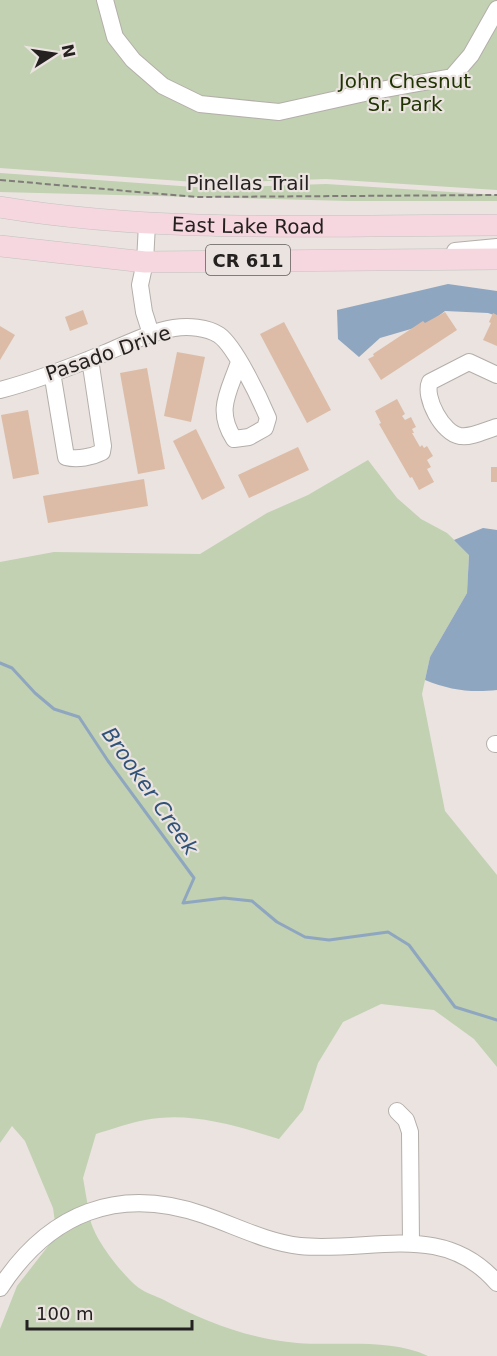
<svg xmlns="http://www.w3.org/2000/svg" width="497" height="1356" viewBox="0 0 497 1356" font-family="'DejaVu Sans',sans-serif">
  <rect width="100%" height="100%" fill="#eae3df"/>
  <path fill="#c1d1b2" d="M0 0H497V190L326 179 209 183 0 168Z
    M0 173 208 188 326 184 497 195V201H349L0 192Z
    M368 460 397 498 421 519 447 533 469 554 467 593 430 657 422 694 445 811 497 875V1067L474 1039 434 1010 381 1004 343 1022 318 1063 303 1110 279 1139C237 1126 190 1111 145 1120 129 1123 112 1129 96 1134L83 1178 88 1207 55 1222 53 1208 25 1141 12 1126 0 1143V562L54 552 200 554 267 513 308 495Z
    M90 1218C93 1238 123 1276 139 1288 146 1293 156 1296 164 1300 205 1322 250 1339 297 1343 338 1346 391 1338 428 1356H0V1329L17 1286 56 1236Z"/>
  <path fill="#8fa6c0" d="M448 284 497 291V316L488 313 445 311 428 324 380 338 359 357 338 339 337 310Z
    M483 528 497 530V690C470 693 450 690 425 680L430 657 467 593 469 555 454 540Z"/>
  <g fill="none" stroke-linecap="round" stroke-linejoin="round">
    <path stroke="#8fa6c0" stroke-width="3" d="M0 663 12 668 35 693 54 709 79 717 108 761 194 878 183 903 224 898 252 901 277 922 305 937 329 940 388 932 409 945 455 1007 497 1020"/>
  </g>
  <path fill="#dcbca7" d="M83 310 88 324 70 331 65 317Z
    M445 312 457 330 381 380 368 359 374 356 373 354 423 321 425 323Z
    M493 313 497 315V346L483 340 491 323 489 322Z
    M284 322 331 410 307 423 260 334Z
    M0 326 15 335 0 360Z
    M177 352 205 357 191 422 164 416Z
    M147 368 165 469 138 474 120 373Z
    M397 399 405 414 402 416 405 420 411 417 416 427 412 429 414 433H412L420 447 422 445 424 448 427 446 433 456 427 460 431 467 427 469 434 482 419 490 412 477 410 478 379 424 381 423 375 411Z
    M28 410 39 474 13 479 1 415Z
    M196 429 225 488 202 500 173 441Z
    M298 447 309 470 249 498 238 475Z
    M491 467H497V482H491Z
    M144 479 148 506 48 523 43 496Z"/>
  <g fill="none" stroke-linecap="round" stroke-linejoin="round">
    <g stroke="#b4aeaa" stroke-width="18">
      <path id="minor" d="M105 0 115 37 133 60 163 86 200 104 279 112 369 92 452 77 471 55 497 9
        M147 224 145 262 140 285 144 312 151 334
        M455 251 497 247
        M52 372 66 457C77 460 92 457 102 452L103 446 90 359
        M497 375 469 362 430 382C423 397 443 434 460 436 471 438 486 430 497 427
        M0 390C35 381 71 367 105 353 127 344 150 332 174 328 188 326 207 327 219 335 235 346 260 399 268 418L265 428 249 437 234 439C215 410 229 392 239 362
        M495 744H497
        M397 1111 406 1120 410 1132 411 1243
        M0 1288C49 1213 118 1185 204 1215 236 1226 266 1242 300 1246 371 1253 443 1220 497 1283"/>
    </g>
    <g stroke="#c2c1c1" stroke-width="22">
      <g id="major">
        <path id="s1" d="M0 207C164 234 331 225 497 225"/>
        <path d="M0 246 145 262 497 259"/>
      </g>
    </g>
    <path stroke="#817c7a" stroke-width="2" stroke-dasharray="6 3" stroke-linecap="butt" d="M0 180 196 197 497 195"/>
    <use href="#minor" stroke="#fff" stroke-width="16"/>
    <use href="#major" stroke="#f7d7df" stroke-width="21"/>
  </g>
  <g text-anchor="middle" dominant-baseline="central" stroke-width="4.5" stroke-linejoin="round" paint-order="stroke">
    <rect fill="#eae3df" stroke="#5f5b59" stroke-width="1.5" x="206" y="245" width="84" height="30" rx="4.5"/>
    <g font-size="18" font-weight="bold" fill="#242120">
      <text x="248" y="260">CR 611</text>
    </g>
    <g font-size="20" fill="#1f3301" stroke="#eae3df">
      <text x="405" y="81">John Chesnut<tspan x="405" dy="23">Sr. Park</tspan></text>
    </g>
    <g font-size="20" fill="#242120" stroke="#eae3df">
      <text x="248" y="183">Pinellas Trail</text>
      <text stroke="none"><textPath href="#s1" startOffset="249">East Lake Road</textPath></text>
      <text transform="translate(108 353) rotate(-19)">Pasado Drive</text>
    </g>
    <g font-size="21" font-style="italic" fill="#2f5278" stroke="#eae3df">
      <text transform="translate(150 791) rotate(55)">Brooker Creek</text>
    </g>
  </g>
  <g transform="translate(54 54) rotate(78)" stroke="#eae3df" stroke-width="4.5" paint-order="stroke">
  <path d="M0-4.5L10 22L0 15L-10 22Z" fill="#242120"/>
  <text y="-9" font-size="16" font-weight="bold" text-anchor="middle" fill="#242120">N</text>
  </g>
  <path d="M27 1320v9h165v-9" fill="none" stroke="#242120" stroke-width="3"/>
  <text x="36" y="1320" font-size="18" fill="#242120" stroke="#eae3df" stroke-width="4.5" paint-order="stroke">100 m</text>
</svg>
